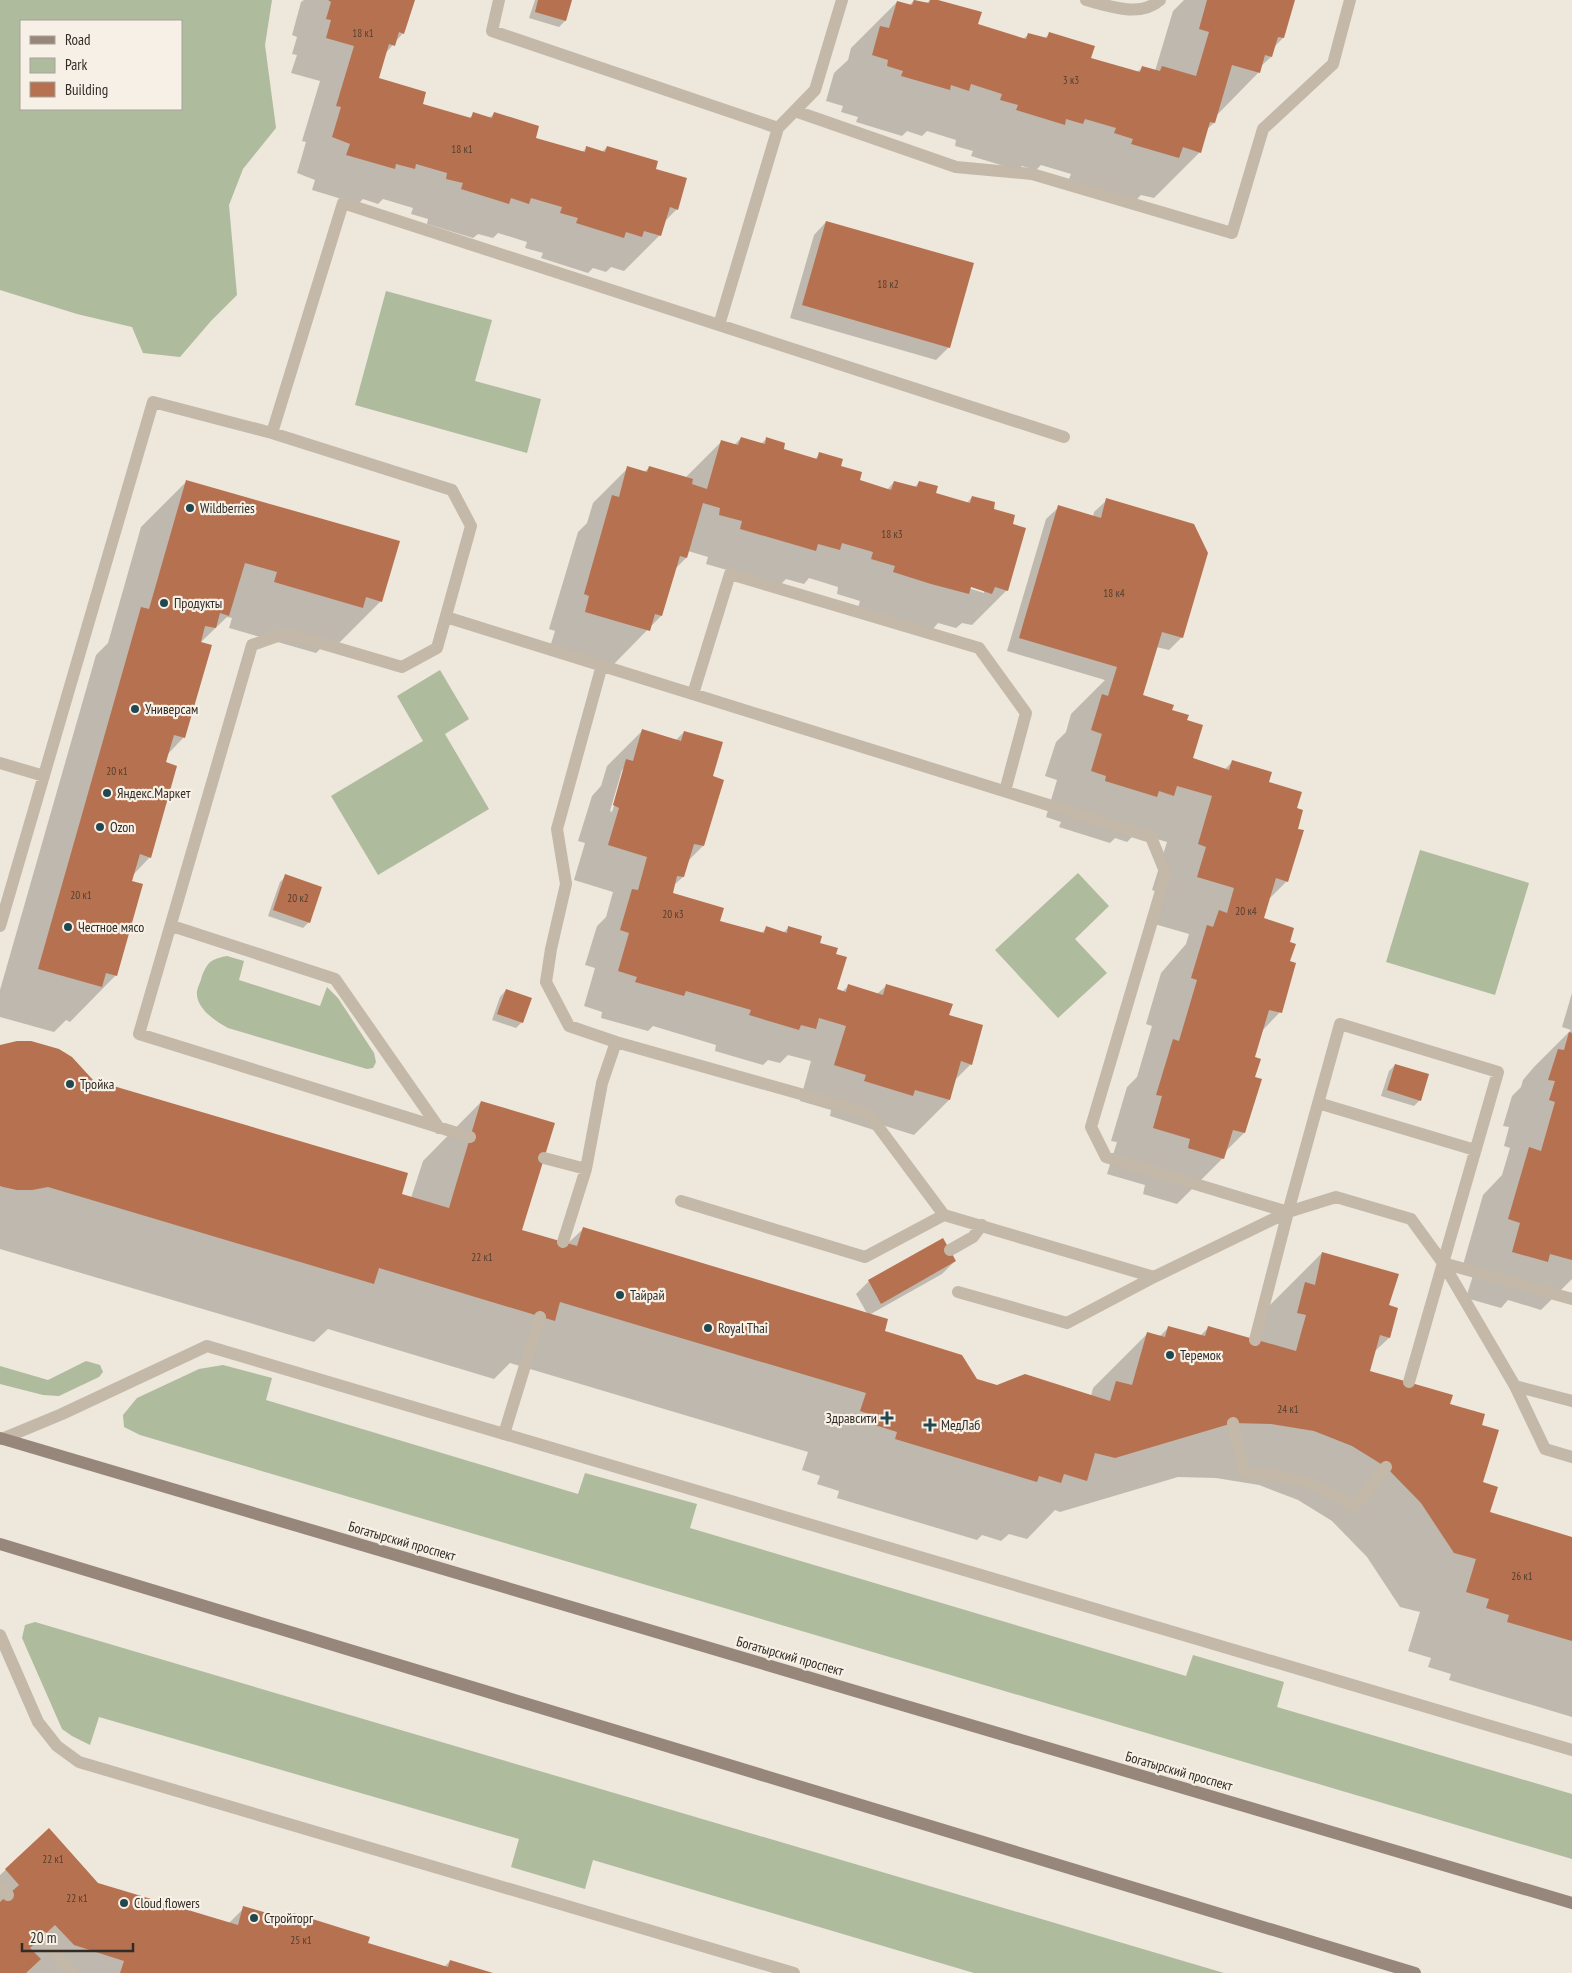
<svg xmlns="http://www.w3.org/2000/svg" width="1572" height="1973" viewBox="0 0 1572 1973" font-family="'PT Sans Narrow',sans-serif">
  <rect width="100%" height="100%" fill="#eee7db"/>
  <path fill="#aebb9d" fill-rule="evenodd" d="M0 0H272L265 45 276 128 243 169 229 205 237 295 211 321 180 357 143 353 132 327 77 314 0 290ZM21 21H181V109H21Z
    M386 291 492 320 475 381 541 399 527 453 355 405Z
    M440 670 469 719 445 734 489 809 378 875 331 796 423 741 397 696Z
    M1420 850 1529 883 1495 995 1386 962Z
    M1078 873 1109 906 1075 939 1107 973 1058 1018 995 950Z
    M227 956 244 961 239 980 320 1006 327 987 338 998 374 1053 376 1062 373 1068 367 1069 228 1028C215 1021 195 1008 197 991 198 986 201 981 202 976 208 961 212 959 227 956Z
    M86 1361 100 1365 103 1372 99 1377 59 1396 43 1395 0 1384V1366L48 1380Z
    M223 1365 272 1378 266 1400 578 1494 585 1473 697 1504 690 1528 1186 1676 1193 1655 1284 1682 1277 1707 1572 1794V1859L140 1435 124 1427 123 1415 137 1398 199 1369Z
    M35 1622 1224 1973H974L593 1860 585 1889 511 1867 519 1839 99 1717 90 1745 72 1736 62 1729 22 1638 25 1625Z"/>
  <path fill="#0003" fill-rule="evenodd" d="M304 0H413L403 33 385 54 378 79 421 104 468 119 474 114 489 118 494 114 534 139 582 152 587 148 602 152 607 147 654 170 677 209 664 222 660 235 624 271 611 267 606 272 593 268 588 273 541 258 543 253 525 248 527 242 498 233 493 238 478 234 473 238 427 224 428 219 411 214 413 208 383 199 378 204 363 199 358 204 312 190 315 180 297 173 306 142 302 141 320 81 291 73 297 55 292 54 297 37 292 35 301 2Z
    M535 0H571L565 21 559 27 529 18Z
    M914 0 926 4 930 0H934L976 25 1023 39 1029 34 1044 39 1049 34 1090 59 1137 72 1142 68 1155 71 1173 11 1184 0H1294L1283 38 1274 47 1271 57 1260 67 1258 73 1216 116 1214 123 1207 129 1200 152 1154 198 1141 195 1132 204 1069 179 1071 174 1041 165 1036 170 1022 166 1017 170 971 156 973 151 955 146 956 140 927 131 922 136 907 131 902 136 856 122 858 117 841 112 843 106 826 101 834 73 848 60 851 48 897 2 909 6Z
    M826 222 949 347 936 360 790 318 814 235Z
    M741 438 761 444 767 438 782 450 815 459 820 454 858 481 887 490 894 482 914 488 919 482 935 494 967 503 972 497 992 510 1007 590 972 625 962 623 956 628 938 623 933 629 858 608 860 601 837 594 838 587 809 578 804 584 786 579 780 585 706 564 708 557 688 551 686 558 675 569 661 616 613 665 550 647 555 631 549 629 578 532 587 523 593 503 628 468 644 472 649 468 686 477 721 442 734 445ZM965 585 984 590V593L965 587Z
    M187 481 381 601 335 647 325 644 316 653 229 628 232 618 227 617 200 643 184 737 167 755 150 857 133 875 116 975 70 1022 66 1020 54 1032 0 1017V990L96 655 108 643 141 527Z
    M1107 500 1182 637 1169 650 1156 647 1142 696 1186 721 1191 759 1225 769 1232 762 1268 783 1295 809 1296 830 1287 881 1268 900 1262 919 1288 942 1289 962 1280 1012 1261 1032 1253 1058 1254 1078 1260 1080 1244 1133 1225 1152 1223 1158 1177 1204 1143 1194 1145 1185 1107 1174 1117 1142 1111 1141 1127 1087 1137 1077 1152 1026 1146 1024 1161 973 1186 944 1189 934 1151 923 1160 893 1152 890 1167 842 1136 833 1127 842 1115 838 1110 843 1059 827 1061 822 1046 817 1057 780 1045 776 1056 742 1066 732 1071 714 1105 680 1007 651 1046 519 1059 507 1093 517 1094 512Z
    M642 731 676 740 684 732 711 777 703 846 687 862 683 877 673 886 671 894 719 921 761 934 766 928 783 933 789 927 819 944 835 955 836 990 842 992 848 986 877 994 886 986 948 1016 971 1064 955 1080 949 1100 914 1135 882 1125 877 1131 830 1116 831 1110 800 1101 811 1061 788 1055 780 1063 768 1060 763 1065 715 1051 716 1045 653 1026 648 1031 601 1018 602 1012 584 1006 595 968 585 965 597 926 606 917 613 892 574 880 585 843 578 841 592 796 601 786 607 766ZM626 766 612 812 610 811 622 770Z
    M286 876 309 922 303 928 268 916 280 882Z
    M506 990 522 1022 516 1028 492 1020 500 997Z
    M1572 993V1279L1541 1310 1508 1300 1501 1308 1466 1298 1475 1269 1463 1265 1483 1195 1502 1175 1510 1148 1504 1146 1509 1127 1503 1126 1512 1096 1521 1087 1523 1080 1534 1067 1571 1030 1562 1027Z
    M0 1048 411 1198 423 1161 481 1102 521 1231 567 1244 583 1229 868 1315 856 1294 869 1281 942 1240 955 1261 942 1274 869 1315 883 1332 976 1380 997 1386 1091 1396 1093 1388 1147 1334 1159 1337 1168 1328 1200 1336 1208 1328 1251 1340 1268 1307 1322 1253 1387 1306 1389 1338 1374 1352 1369 1372 1449 1405 1480 1426 1482 1483 1488 1517 1572 1538V1717L1449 1680 1451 1674 1428 1667 1431 1658 1408 1651 1420 1612 1400 1607 1367 1557 1332 1521 1298 1500 1259 1485 1216 1478 1178 1477 1060 1512 1055 1510 1027 1539 1009 1534 1001 1541 982 1535 977 1540 837 1498 839 1491 817 1484 820 1476 802 1470 808 1452 510 1363 494 1379 328 1329 314 1342 0 1249Z
    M1395 1065 1420 1100 1414 1106 1381 1096 1389 1071Z
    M49 1830 97 1884 228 1924 244 1908 284 1919 290 1914 366 1944 444 1967 450 1961 490 1973H0V1875Z"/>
  <path fill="#b67250" d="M328 0H415L404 34 399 32 395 46 389 44 379 78 426 92 423 104 471 118 473 112 492 118 494 112 539 126 536 138 585 152 586 146 605 152 607 146 658 161 656 169 687 178 678 210 670 207 661 236 644 231 642 237 626 232 624 238 576 223 578 218 560 213 562 207 531 198 529 204 511 198 509 204 461 189 463 183 446 179 447 173 416 164 415 169 396 164 395 169 346 155 350 144 332 137 341 107 336 106 354 46 326 38 331 20 326 19 331 2Z
    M538 0H572L566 21 535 12Z
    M914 0 929 3 930 0H938L982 12 978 24 1026 39 1028 33 1047 38 1049 32 1095 46 1091 58 1140 72 1142 66 1160 71 1162 66 1196 76 1209 32 1199 29 1207 0H1295L1284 38 1278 37 1272 57 1265 55 1260 73 1232 65 1215 123 1210 122 1201 153 1183 147 1179 158 1131 144 1133 139 1114 133 1116 128 1085 119 1083 124 1066 119 1065 125 1016 110 1018 105 1000 100 1002 94 971 84 969 91 951 85 950 90 901 76 903 71 887 66 888 60 872 55 880 26 889 28 897 1 912 5Z
    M826 221 974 263 950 348 802 305Z
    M741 437 765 444 766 437 785 443 784 449 817 459 819 452 843 459 841 466 862 472 860 480 891 490 894 481 917 487 919 481 938 486 936 493 970 503 972 496 995 502 994 509 1015 515 1013 524 1026 528 1008 591 995 587 992 594 971 587 969 594 931 584 893 572 895 566 871 559 873 552 842 543 840 550 818 544 816 551 740 529 742 521 719 515 720 508 703 503 687 558 680 556 662 616 655 614 650 631 585 612 589 596 584 594 612 495 619 497 627 466 647 472 649 466 693 479 692 484 707 489 721 440 738 445Z
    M186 480 400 541 382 602 366 597 363 608 274 582 277 572 245 563 229 616 220 613 216 628 205 626 201 642 212 645 185 738 174 735 166 762 177 766 151 858 140 854 132 881 143 884 117 976 106 973 102 987 38 969 141 607 149 609Z
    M1106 498 1194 524 1208 553 1183 638 1162 632 1143 695 1174 705 1172 710 1189 715 1187 720 1203 725 1193 758 1229 770 1232 760 1272 772 1269 782 1302 792 1297 808 1303 810 1298 829 1304 830 1288 882 1276 878 1264 918 1294 928 1290 942 1296 944 1290 961 1296 963 1282 1013 1269 1010 1255 1057 1261 1059 1255 1077 1262 1079 1245 1133 1233 1130 1224 1159 1188 1148 1190 1139 1153 1128 1162 1096 1156 1095 1173 1039 1179 1041 1197 980 1191 978 1207 925 1213 927 1219 910 1227 913 1234 888 1197 877 1206 847 1198 844 1212 796 1177 786 1174 796 1159 791 1157 797 1105 781 1106 776 1091 771 1102 734 1091 730 1102 694 1108 696 1117 667 1019 638 1058 505 1101 518Z
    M642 729 681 741 684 731 723 742 713 776 724 780 704 846 694 844 684 877 677 876 673 893 724 908 720 921 764 933 766 926 787 933 788 926 822 936 820 943 838 948 836 954 847 957 837 989 846 992 848 984 883 995 886 984 953 1004 949 1015 983 1025 972 1065 961 1061 950 1100 915 1090 913 1096 864 1081 866 1075 834 1065 846 1026 819 1018 816 1029 801 1025 799 1030 749 1015 751 1010 686 991 684 996 635 982 637 977 618 971 629 933 620 930 632 889 638 890 647 857 608 845 619 808 613 805 626 759 633 761Z
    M285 874 322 887 310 923 273 910Z
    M506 989 532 998 523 1023 497 1014Z
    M1569 1032 1572 1033V1260L1550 1254 1548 1262 1512 1252 1520 1223 1508 1219 1529 1147 1541 1151 1555 1102 1549 1100 1555 1081 1548 1080 1558 1049 1564 1050Z
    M17 1041H31L59 1049 72 1057 93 1080 408 1173 402 1194 449 1208 481 1101 555 1123 522 1230 577 1246 583 1227 888 1319 885 1331 962 1355 977 1379 997 1385 1025 1374 1110 1401 1116 1381 1132 1385 1147 1332 1165 1337 1168 1326 1205 1336 1208 1326 1296 1351 1306 1315 1297 1313 1305 1282 1315 1285 1322 1252 1399 1274 1389 1305 1398 1308 1390 1338 1380 1335 1370 1371 1453 1395 1450 1404 1485 1414 1482 1425 1499 1430 1483 1482 1498 1487 1490 1512 1572 1537V1641L1507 1622 1509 1615 1486 1608 1489 1599 1466 1592 1476 1559 1454 1553 1421 1503 1386 1467 1352 1446 1314 1431 1271 1424 1233 1423 1115 1458 1095 1453 1087 1481 1064 1474 1061 1483 1039 1476 1037 1482 895 1439 897 1432 875 1425 878 1417 860 1411 866 1393 560 1302 555 1321 379 1268 374 1284 48 1187 32 1190H17L3 1187 0 1186V1045Z
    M1395 1064 1429 1074 1421 1101 1387 1090Z
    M943 1238 956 1261 881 1304 868 1280Z
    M49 1828 98 1883 238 1925 243 1906 288 1919 290 1912 370 1937 368 1943 448 1967 450 1960 493 1973H120L124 1961 74 1945 55 1925 30 1948 41 1959 26 1973H0V1902L19 1885 5 1869Z"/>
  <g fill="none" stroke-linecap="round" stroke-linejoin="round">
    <path stroke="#c4b8a8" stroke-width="12" d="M499 0 492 31 778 128
      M1086 0C1109 6 1140 18 1160 0
      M795 111 956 167 1032 174 1232 233 1263 129 1333 64 1350 0
      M719 325 778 128 815 90 842 0
      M272 433 343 203 1064 437
      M446 617 1151 837 1166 874 1091 1127 1106 1157 1288 1212
      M602 665 557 829 566 884 551 949 546 982 569 1026 616 1042 868 1113 944 1215 1154 1277 1288 1212 1340 1024 1498 1072 1443 1263 1515 1386 1572 1401
      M693 694 730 574 979 648 1026 713 1005 791
      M0 763 44 776
      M0 926 153 402 272 433 452 490 471 526 437 648 402 667 286 633 252 645 139 1034 470 1137
      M172 926 335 979 439 1128
      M1318 1103 1475 1150
      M544 1158 586 1169
      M681 1201 865 1257 944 1215
      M563 1242 586 1169 602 1083 616 1042
      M950 1250 973 1237 982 1225
      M1443 1263 1572 1299
      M958 1292 1067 1323 1154 1277
      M1255 1340 1288 1212 1336 1197 1411 1219 1443 1263 1409 1382
      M1515 1386 1545 1449 1572 1457
      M1233 1423 1244 1473C1289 1474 1316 1483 1354 1507L1386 1467
      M504 1434 540 1317
      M0 1886 8 1895
      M42 1937 72 1973"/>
    <path stroke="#c4b8a8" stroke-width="12" d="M2 1439 62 1414 207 1346 1572 1750
      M0 1635 38 1722 57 1746 79 1762 794 1973"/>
    <path stroke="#97877a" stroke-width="12" d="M0 1438 1572 1903
      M0 1544 1415 1973"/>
  </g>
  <g fill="#22474e" stroke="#f6f0e6" stroke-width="2">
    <circle cx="190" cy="508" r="5"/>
    <circle cx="164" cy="603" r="5"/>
    <circle cx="135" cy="709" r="5"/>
    <circle cx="107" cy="793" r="5"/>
    <circle cx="100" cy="827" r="5"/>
    <circle cx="68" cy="927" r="5"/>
    <circle cx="70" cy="1084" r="5"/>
    <circle cx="620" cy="1295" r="5"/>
    <circle cx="708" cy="1328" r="5"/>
    <circle cx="1170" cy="1355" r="5"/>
    <path d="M884.5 1410.5h5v5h5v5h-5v5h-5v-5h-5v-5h5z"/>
    <path d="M927.5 1417.5h5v5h5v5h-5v5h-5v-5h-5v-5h5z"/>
    <circle cx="124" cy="1903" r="5"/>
    <circle cx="254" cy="1918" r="5"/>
  </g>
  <g text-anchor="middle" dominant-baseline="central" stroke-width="4.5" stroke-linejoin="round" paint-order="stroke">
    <g font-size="11" fill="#533e31">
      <text x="363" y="33">18 к1</text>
      <text x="1071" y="80">3 к3</text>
      <text x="462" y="149">18 к1</text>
      <text x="888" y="284">18 к2</text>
      <text x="892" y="534">18 к3</text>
      <text x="1114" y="593">18 к4</text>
      <text x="117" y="771">20 к1</text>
      <text x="81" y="895">20 к1</text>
      <text x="298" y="898">20 к2</text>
      <text x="1246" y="911">20 к4</text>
      <text x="673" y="914">20 к3</text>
      <text x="482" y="1257">22 к1</text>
      <text x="1288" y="1409">24 к1</text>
      <text x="1522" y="1576">26 к1</text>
      <text x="53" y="1859">22 к1</text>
      <text x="77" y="1898">22 к1</text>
      <text x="301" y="1940">25 к1</text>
    </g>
    <g font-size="14" fill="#322c27" stroke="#f6f0e6" text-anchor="start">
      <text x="200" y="508">Wildberries</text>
      <text x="174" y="603">Продукты</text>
      <text x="145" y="709">Универсам</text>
      <text x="117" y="793">Яндекс.Маркет</text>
      <text x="110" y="827">Ozon</text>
      <text x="78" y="927">Честное мясо</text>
      <text x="80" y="1084">Тройка</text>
      <text x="630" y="1295">Тайрай</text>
      <text x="718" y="1328">Royal Thai</text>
      <text x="1180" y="1355">Теремок</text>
      <text x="877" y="1418" text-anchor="end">Здравсити</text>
      <text x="941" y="1425">МедЛаб</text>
      <text x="134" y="1903">Cloud flowers</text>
      <text x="264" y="1918">Стройторг</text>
    </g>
    <g font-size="14" fill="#322c27" stroke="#f6f0e6">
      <text transform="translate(402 1541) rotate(16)">Богатырский проспект</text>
      <text transform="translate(790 1656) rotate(16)">Богатырский проспект</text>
      <text transform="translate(1179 1771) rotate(16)">Богатырский проспект</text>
    </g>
  </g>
  <rect x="20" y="20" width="162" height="90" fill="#f6f0e6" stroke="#a8a29a"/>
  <rect x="30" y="36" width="25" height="8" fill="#97877a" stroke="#a8a29a"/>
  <text x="65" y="45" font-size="15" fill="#322c27">Road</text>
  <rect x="30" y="58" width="25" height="15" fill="#aebb9d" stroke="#a8a29a"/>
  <text x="65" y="70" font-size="15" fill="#322c27">Park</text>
  <rect x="30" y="82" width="25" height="15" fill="#b67250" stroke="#a8a29a"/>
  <text x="65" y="95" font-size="15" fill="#322c27">Building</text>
  <path d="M22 1943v8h111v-8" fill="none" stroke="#322c27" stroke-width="2.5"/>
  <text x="30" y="1943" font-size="15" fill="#322c27" stroke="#f6f0e6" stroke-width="4" paint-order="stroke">20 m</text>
</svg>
